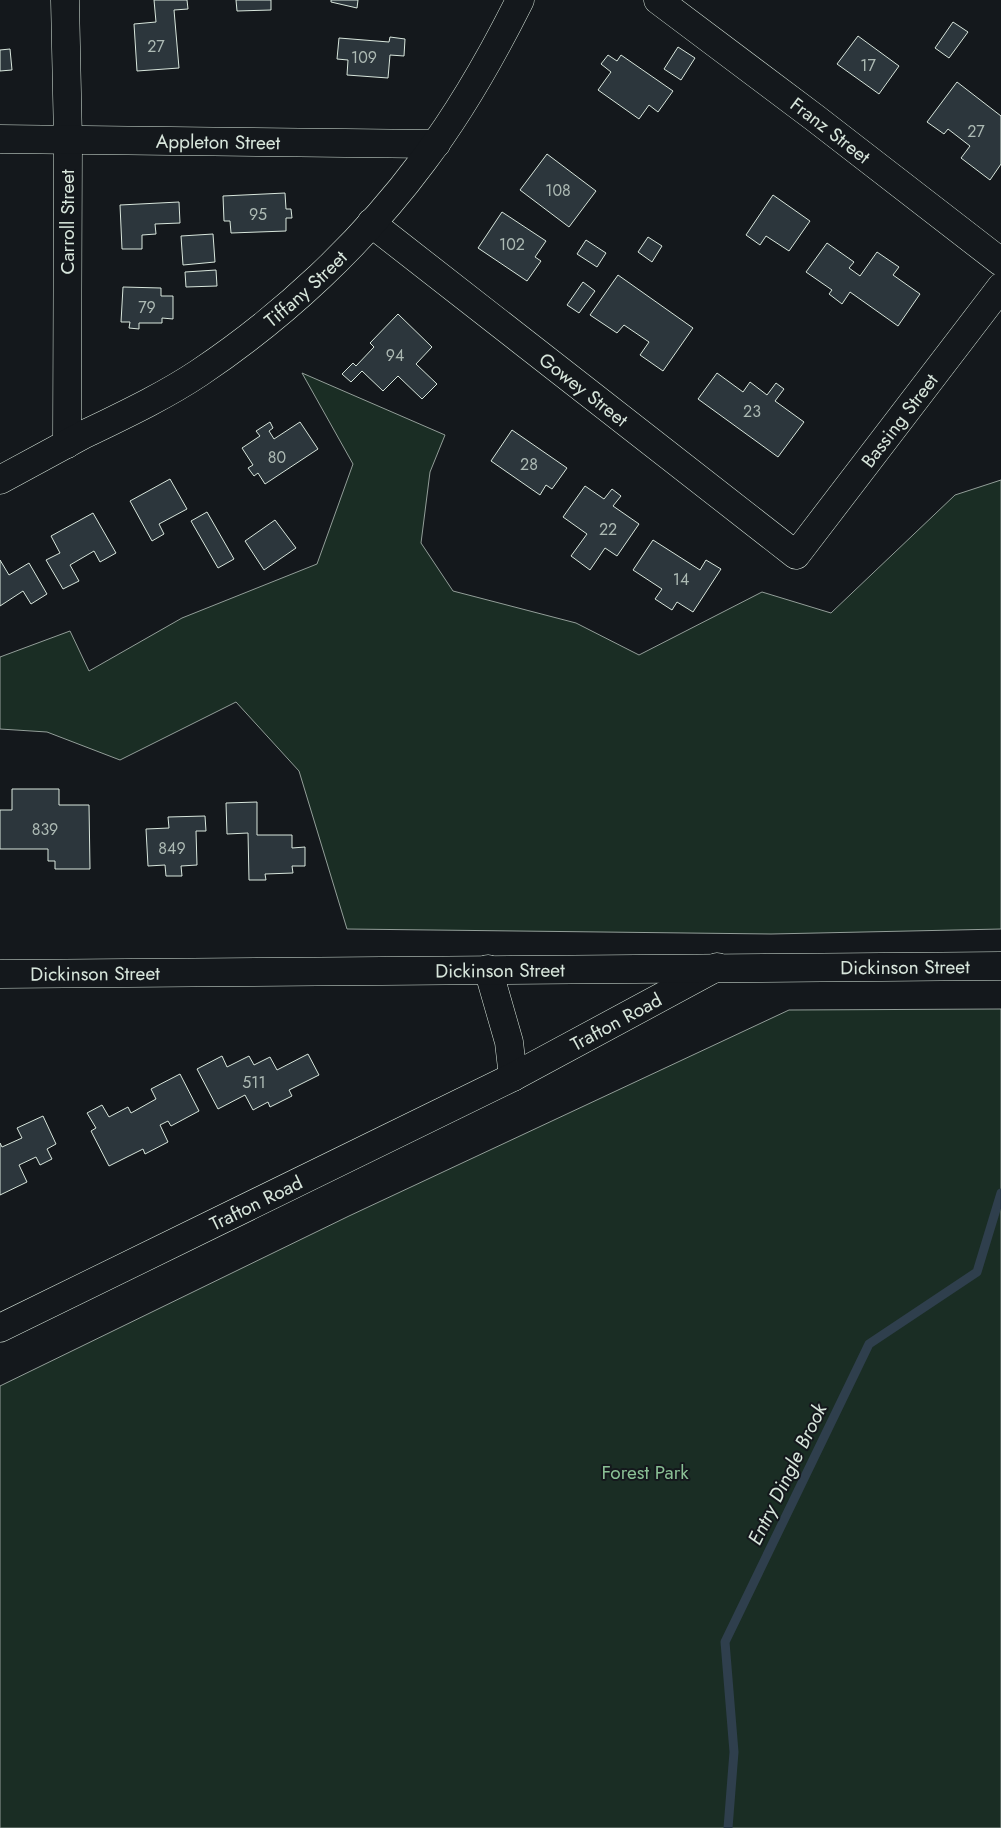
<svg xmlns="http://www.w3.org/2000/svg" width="1001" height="1828" font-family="Jost,sans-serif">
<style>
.green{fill:#1a2d24;stroke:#939e99}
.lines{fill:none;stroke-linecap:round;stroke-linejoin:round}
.stream{stroke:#2f3f4d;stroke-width:9}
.building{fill:#2c363c;stroke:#d8e6dc}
.minor-casing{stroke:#d8e6dc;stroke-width:29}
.major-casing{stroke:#d8e6dc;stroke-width:29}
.minor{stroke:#14181c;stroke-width:28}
.major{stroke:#14181c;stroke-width:28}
.labels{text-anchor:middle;stroke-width:4;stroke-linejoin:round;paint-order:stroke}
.number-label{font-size:16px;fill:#adbab4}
.street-label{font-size:19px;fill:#d8e6dc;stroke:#14181c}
.park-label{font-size:19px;fill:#8ac095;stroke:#14181c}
.water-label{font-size:20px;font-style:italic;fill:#d8e6dc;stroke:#14181c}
</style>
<rect width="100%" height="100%" fill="#14181c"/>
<path class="green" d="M302 373 445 435 430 472 421 543 453 591 576 623 639 655 762 592 831 613 955 495 1001 480V929L771 934 347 929 299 771 236 702 120 760 47 732 0 729V657L70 631 89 671 182 618 317 564 353 464Z
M1001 1009V1828H0V1386L349 1216 789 1010Z"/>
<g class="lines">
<path class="stream" d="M728 1828 734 1752 725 1642 869 1344 977 1272 1001 1193"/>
</g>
<path class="building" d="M154 0H187L188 9 174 10 179 68 137 71 134 24 156 22Z
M236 0H271V10L237 11Z
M331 0H358L357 8 331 2Z
M953 22 968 32 949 58 935 48Z
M858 36 899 66 879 94 837 64Z
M390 37 405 39 404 56 390 55 388 78 347 75 348 60 337 59 339 38 389 42Z
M678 47 695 58 681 80 664 69Z
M10 49 12 70 0 71V50Z
M608 55 617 61 621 55 673 91 658 112 649 105 639 119 598 90 611 72 601 64Z
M957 82 1001 116V164L990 180 961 158 970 146 948 129 944 134 927 122Z
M547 154 596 191 569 227 520 190Z
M285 193 286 209H291L292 218H286V231L231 233 230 221H224L223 196Z
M773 195 810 221 789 251 766 236 760 245 746 235Z
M179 202 180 223 155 224 156 234 142 235V249H122L120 205Z
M502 212 546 241 535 257 541 261 527 281 478 248Z
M213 234 215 262 183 265 181 236Z
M648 237 662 246 652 262 638 252Z
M586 240 606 253 597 267 577 254Z
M827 243 854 262 849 268 860 276 877 252 899 267 893 275 920 294 898 326 850 292 842 304 829 294 832 290 806 272Z
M216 270 217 286 186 287 185 272Z
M618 275 693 328 663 371 640 355 649 342 624 325 617 333 590 315Z
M583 282 595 291 579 313 567 305Z
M123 287 161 288V296H173V319L162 318V323H139V329L129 328 130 322H121Z
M398 314 432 347 416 364 437 384 422 399 398 376 383 391 362 371 351 382 342 374 353 363 356 366 374 347 370 343Z
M717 373 743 392 750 382 767 395 776 383 784 389 775 401 804 422 778 457 698 399Z
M270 422 273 428 269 431 274 439 300 422 318 449 265 484 258 473 254 476 248 468 253 465 242 448 260 436 256 431Z
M512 430 567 468 552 489 546 485 540 495 491 461Z
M170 479 187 509 159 524 164 534 152 541 130 501Z
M585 486 604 499 612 489 621 496 613 506 639 524 617 556 605 548 590 570 571 556 587 534 563 517Z
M207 512 234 559 218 568 191 521Z
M93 513 116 553 100 562 94 551 70 565 79 581 63 589 46 560 60 553 51 536Z
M275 520 296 548 264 570 245 541Z
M653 540 700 570 706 560 721 569 693 612 677 602 672 610 655 599 662 589 633 570Z
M0 560 9 575 29 563 47 594 31 604 23 591 0 606Z
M12 789H59V805H89L90 869H55V861H48V849H0V810H12Z
M257 802V835H292V848L305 847V866H292L293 873 265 874 266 880H249L248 833 227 834 226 803Z
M205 816 206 831H196L197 865 181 866 182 876H166L165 865 148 866 146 829 169 828 168 817Z
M308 1054 319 1075 289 1090 292 1096 270 1107 268 1102 253 1110 245 1095 218 1109 197 1069 222 1056 227 1067 249 1056 254 1065 270 1057 277 1070Z
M180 1074 199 1111 171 1126 168 1121 160 1125 168 1142 145 1154 143 1149 109 1166 91 1131 96 1128 87 1113 102 1105 109 1117 128 1107 131 1113 156 1099 151 1089Z
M43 1116 56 1144 47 1149 52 1159 40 1165 36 1157 19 1165 27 1182 0 1195V1143L2 1147 22 1138 17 1128Z"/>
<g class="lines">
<g class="minor-casing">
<g id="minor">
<path d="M65 0 68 140 67 444"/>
<path id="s1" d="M658 0 815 118 1001 262"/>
<path id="s2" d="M0 139 436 144"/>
<path id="s3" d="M371 223 796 555 1001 287"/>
<path d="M488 969 509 1042 513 1077"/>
<path id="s4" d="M0 1328 513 1077 717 967"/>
</g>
</g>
<g class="major-casing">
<g id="major">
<path id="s5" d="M0 480C28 465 55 450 83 435 122 416 163 397 199 373 284 316 362 243 423 161 461 111 492 56 520 0"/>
<path id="s6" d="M0 974 1001 966"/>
</g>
</g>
<use href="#minor" class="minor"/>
<use href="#major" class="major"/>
</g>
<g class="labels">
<g class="number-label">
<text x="156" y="52">27</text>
<text x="364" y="63">109</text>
<text x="868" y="71">17</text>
<text x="976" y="137">27</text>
<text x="558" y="196">108</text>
<text x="258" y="220">95</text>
<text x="512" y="250">102</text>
<text x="147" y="313">79</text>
<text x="395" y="361">94</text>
<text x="752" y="417">23</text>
<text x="277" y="463">80</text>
<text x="529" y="470">28</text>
<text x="608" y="535">22</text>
<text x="681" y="585">14</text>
<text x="45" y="835">839</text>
<text x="172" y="854">849</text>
<text x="254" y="1088">511</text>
</g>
<g class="street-label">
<text dy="7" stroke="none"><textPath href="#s1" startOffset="216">Franz Street</textPath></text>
<text dy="7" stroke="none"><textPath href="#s2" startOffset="218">Appleton Street</textPath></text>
<text transform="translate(67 222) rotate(-90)" y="7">Carroll Street</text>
<text dy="7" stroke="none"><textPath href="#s5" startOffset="362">Tiffany Street</textPath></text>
<text dy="7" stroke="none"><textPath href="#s3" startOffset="270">Gowey Street</textPath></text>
<text dy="7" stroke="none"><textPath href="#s3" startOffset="709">Bassing Street</textPath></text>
<text dy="7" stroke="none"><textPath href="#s6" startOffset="905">Dickinson Street</textPath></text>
<text dy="7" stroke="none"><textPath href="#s6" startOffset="500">Dickinson Street</textPath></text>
<text dy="7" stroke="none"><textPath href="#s6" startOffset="95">Dickinson Street</textPath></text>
<text dy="7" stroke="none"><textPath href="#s4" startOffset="688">Trafton Road</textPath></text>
<text dy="7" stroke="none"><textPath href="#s4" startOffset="285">Trafton Road</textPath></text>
</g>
<g class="park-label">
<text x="645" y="1479">Forest Park</text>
</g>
<g class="water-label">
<text transform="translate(787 1474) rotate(-64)" y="7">Entry Dingle Brook</text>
</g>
</g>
</svg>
